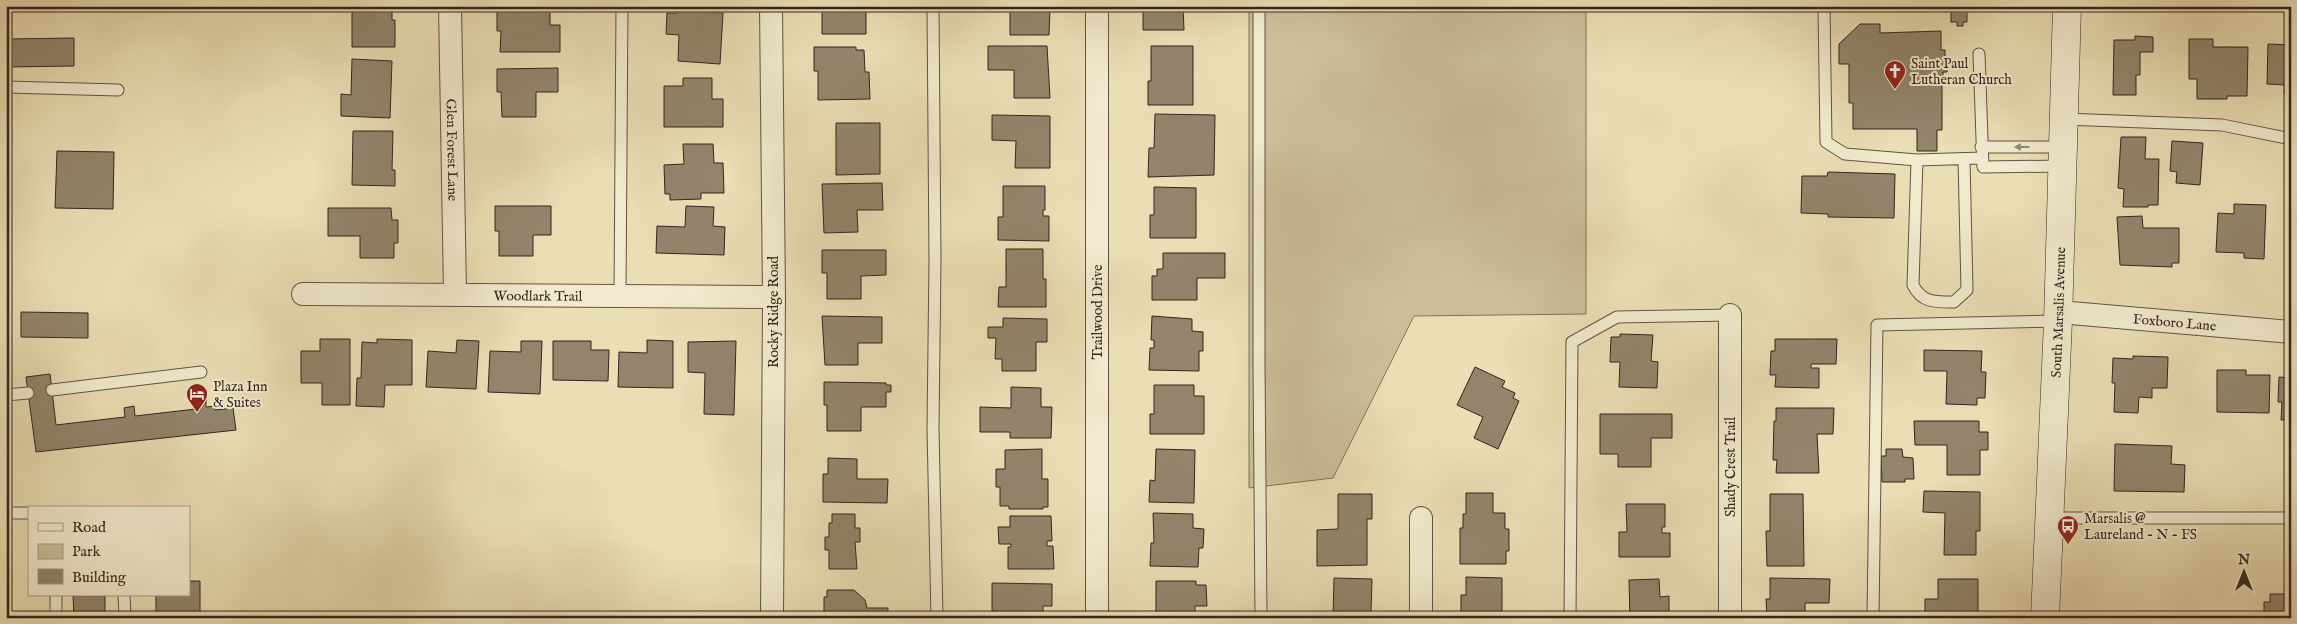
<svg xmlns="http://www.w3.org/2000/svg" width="2297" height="624" font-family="'IM FELL English',serif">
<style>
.green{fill:#cbbf9a;stroke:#7f725c}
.building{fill:#92856c;stroke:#33251d}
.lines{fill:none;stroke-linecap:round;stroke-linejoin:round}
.lane-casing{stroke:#615343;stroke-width:13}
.street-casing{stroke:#615343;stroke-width:24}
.secondary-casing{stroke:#33251d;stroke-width:29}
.lane{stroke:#f1eace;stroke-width:11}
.street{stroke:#f1eace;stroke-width:22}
.secondary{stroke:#f1eace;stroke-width:28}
.oneway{fill:#928876}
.labels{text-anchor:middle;stroke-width:4;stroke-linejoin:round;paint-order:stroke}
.poi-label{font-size:14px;fill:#33251d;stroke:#f1eace;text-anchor:start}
.street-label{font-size:14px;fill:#33251d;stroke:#f1eace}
</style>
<rect width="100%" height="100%" fill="#eadeb4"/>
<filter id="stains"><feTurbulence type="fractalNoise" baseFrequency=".004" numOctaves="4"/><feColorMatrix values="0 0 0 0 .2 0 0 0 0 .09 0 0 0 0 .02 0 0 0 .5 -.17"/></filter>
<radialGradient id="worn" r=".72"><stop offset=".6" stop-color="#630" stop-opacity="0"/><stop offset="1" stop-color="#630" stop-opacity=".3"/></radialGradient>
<path class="green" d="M1249 6H1586V314L1414 316 1333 478 1249 488Z"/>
<path class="building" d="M352 6H392V20H395V47H352Z
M497 6H550V25H560V52H500L501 31H497Z
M828 6H854V9H866V34H822V10H828Z
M997 6H1044V8L1050 9 1049 35H1010V11H997Z
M1143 6H1183L1184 30H1143Z
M1951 6H1967V22H1963V26H1957V22H1951Z
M678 10 723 13 720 64 678 61 679 35 666 34 667 13H678Z
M1860 24H1880V33L1941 31V50H1945V57H1947V72H1943V78H1942V130H1937V151H1917V129H1853V103H1849V64H1839V44Z
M2135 36 2153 37V52H2140V75H2136V95H2113L2114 40H2135Z
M74 38V66L6 67V39Z
M2189 39H2213V47H2248L2247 96H2227V99H2197V79H2189Z
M2268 44 2291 45V93H2284L2285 85 2267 84Z
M988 46H1047L1050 98H1014V70H988Z
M1151 46H1193V105H1148V81H1151Z
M814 47H856V50H864L865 72H869L870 99 818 100V71H814Z
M352 59 392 61 390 118 341 116V94L351 95Z
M558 68V92H536V117H502L501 92H497V69Z
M683 78H712V99H723V127H664V86H683Z
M1155 114 1215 115 1214 175 1148 177 1149 148H1154Z
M992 115 1050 116V168H1015L1016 141 992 140Z
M836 123H880V174L836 175Z
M353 131H393L392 170H395V186L352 185Z
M2121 137H2146L2145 159H2159L2158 205H2148V207H2123L2124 189 2118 188Z
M2172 141 2203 143 2200 185 2176 183 2177 172 2170 171Z
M683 144H713L714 163H723L724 193H701V199L670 200V194H665L664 165 684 164Z
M57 151 114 152 113 209 55 208Z
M1828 172 1895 174 1894 218 1828 217V214L1801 213 1802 176H1827Z
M882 183 883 210H857L858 232 824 233 822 184Z
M1003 186H1045V210H1043V216H1049V241L998 240V217H1003Z
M1154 187 1196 188V238H1150V215H1154Z
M2234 204 2266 205 2264 259 2244 258V253L2216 252 2218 213 2234 214Z
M495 206H551V235H533V256H499V231H495Z
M686 206 714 207 713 226 725 227 724 255 656 253 657 226 685 227Z
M328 208H391L392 220H398V243H394V258H360V236H328Z
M2142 216 2143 228H2179V263H2172V267L2120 265 2117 217Z
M1006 249H1043V279H1046V307H998L999 287H1006Z
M822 250H886V275L861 276V299H827V273H822Z
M1163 253H1225V278H1197V300H1152V276H1157V269H1163Z
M21 312 88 313V338L21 337Z
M822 316 882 317V343H858V365H825Z
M1152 316 1192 319V331L1203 332V351H1199V371L1149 370 1150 348H1154V340H1151Z
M1003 318 1047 319V342H1036V371H1002V359H995L996 338H988V327H1003Z
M1620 334 1653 335 1651 361 1658 362 1657 388 1619 387 1620 362H1610L1611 337H1620Z
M320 339H350V405H322V383H301V351H320Z
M377 339 412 340V385H385L384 407 356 406 357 378H361L362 342 377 343Z
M1775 339H1837L1836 364H1811V368H1819V388L1775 387 1776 375H1770L1771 351H1775Z
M457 340 479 341 476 389 426 387 428 351 456 353Z
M647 340 673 341V388L618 387 619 352 647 353Z
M521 341H542L540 394 488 392 490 351 521 352Z
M553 341H591V350H609L608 381 553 380Z
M736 341 734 415 704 414 705 373 688 372V342Z
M1924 350 1982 351 1981 372H1986L1985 398H1977V405L1946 404 1947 371H1924Z
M2133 356 2168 357 2167 388H2152V398L2139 397 2138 413 2114 412 2115 383H2112L2113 358 2133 359Z
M1475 367 1505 381 1502 387 1515 393 1513 398 1519 401 1498 449 1474 438 1483 417 1457 405Z
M2217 370H2246V375H2270L2269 413 2217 412Z
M50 374 56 425 125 417 124 408 134 406 135 416 196 409 195 400 206 398V407L215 406V410L233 408 236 430 36 452 26 377Z
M2279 377 2291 378V420H2281L2282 402H2278Z
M824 382 886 383V385H891V392H886V407H861V431H827V405H824Z
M1154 385H1194V396H1204V434H1150V414H1154Z
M1011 387 1041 388V407H1052L1051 438H1010V432H980V407L1011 408Z
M1776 408H1834L1833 434H1817L1819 473H1776L1777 460H1773L1774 421H1776Z
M1600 414H1672V438H1651V467H1618V454H1600Z
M1914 421H1979V432H1988V450H1980V475H1947V445H1915Z
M2115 444 2172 446 2171 464 2185 465 2184 492 2114 491Z
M1042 449V479H1048V507H1043V509H1009V506H1000V487H996V469H1005V450Z
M1156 449 1195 450 1194 503 1149 502 1150 480 1155 481Z
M1886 449H1902L1903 457 1913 458 1914 479H1905V482H1882L1881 456H1886Z
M828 458 857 459V479H888L887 503 823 502V474H828Z
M1924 491 1980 492V531H1976V555H1944L1945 513 1923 512Z
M1466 493H1493V513H1505V529H1509V551H1506V564H1460V528H1463V514H1466Z
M1338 494H1372V519H1367V565L1317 566V530L1338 529Z
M1770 494H1803L1804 566H1767L1766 531H1770Z
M1626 504H1665V527H1662V533H1670V557H1619V532H1627Z
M1153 513 1193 514V528L1204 529 1203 548H1199L1198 567 1150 566 1151 543H1154Z
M832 514H855V528H860V542H855L857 569H829V550H825V537H829V523H832Z
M1010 516H1051L1052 541H1047V546H1053L1054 569H1008V547H1011V544H999L998 527H1010Z
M1466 577 1502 578V618H1461V595H1466Z
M1334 578 1372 579 1371 613H1367V618H1333Z
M1770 578 1830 579 1829 603H1805V618H1767L1766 599H1770Z
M1659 579 1660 597 1669 596V618H1630L1629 580Z
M1938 579H1978V618H1925V599H1938Z
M189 581H200V618H156V595H189Z
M1156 581H1196V585H1206L1207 606H1195V618H1151V614H1156Z
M992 583 1052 584V606H1043V618H996V611H992Z
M827 590H854L865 600 867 608H888L887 618H824V597H827Z
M2270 594H2291V618H2264V602H2270Z
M73 596H105V618H74Z"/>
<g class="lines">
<g class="lane-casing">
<path id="lane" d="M933 6 935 260 933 428 937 618
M1259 6V361L1261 618
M1824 6 1826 142 1845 154 1917 160 1982 158
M1979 54 1983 167 2063 166
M6 87 118 90
M2064 119 2222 125 2291 139
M1981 147H2063
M1917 160 1913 285C1922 303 1935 302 1954 302L1967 290 1964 159
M620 295 622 6
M52 390 201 372
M6 395 28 393
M6 513H29
M2049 518H2291
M56 595V618
M124 595 125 618
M1570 618 1572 342 1617 317 1730 315
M1873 618 1877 325 2058 321"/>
</g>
<g class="street-casing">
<g id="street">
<path id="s1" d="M450 6 455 294"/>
<path d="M771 6 774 297 772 618"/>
<path d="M1097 6V618"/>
<path id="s2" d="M303 294 774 297"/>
<path id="s3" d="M2059 312 2291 332"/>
<path d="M1730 315V618"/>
<path d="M1421 618V518"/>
</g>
</g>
<g class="secondary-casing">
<g id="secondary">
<path id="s4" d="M2045 618 2058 321 2067 6"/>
</g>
</g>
<use href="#lane" class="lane"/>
<use href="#street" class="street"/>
<use href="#secondary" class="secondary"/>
</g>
<defs><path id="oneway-solid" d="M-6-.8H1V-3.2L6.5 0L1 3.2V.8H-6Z" transform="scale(1.25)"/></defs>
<use class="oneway" href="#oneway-solid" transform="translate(2022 147) rotate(180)"/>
<defs>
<g id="church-pin" transform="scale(1.125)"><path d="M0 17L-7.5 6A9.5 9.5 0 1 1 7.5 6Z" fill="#8f2418" stroke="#f1eace"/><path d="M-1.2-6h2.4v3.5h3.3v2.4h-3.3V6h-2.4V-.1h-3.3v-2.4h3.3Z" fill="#fff"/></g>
<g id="hotel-pin" transform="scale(1.125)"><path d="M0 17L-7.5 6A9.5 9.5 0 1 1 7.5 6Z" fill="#8f2418" stroke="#f1eace"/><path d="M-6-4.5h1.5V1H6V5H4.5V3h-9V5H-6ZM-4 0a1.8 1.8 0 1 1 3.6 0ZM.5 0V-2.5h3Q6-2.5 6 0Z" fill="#fff"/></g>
<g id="bus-pin" transform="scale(1.125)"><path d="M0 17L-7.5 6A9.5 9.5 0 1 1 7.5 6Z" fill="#8f2418" stroke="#f1eace"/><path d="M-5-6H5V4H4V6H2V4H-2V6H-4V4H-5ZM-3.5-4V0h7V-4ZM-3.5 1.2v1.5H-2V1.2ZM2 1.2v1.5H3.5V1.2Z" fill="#fff"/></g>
</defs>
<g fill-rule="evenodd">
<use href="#church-pin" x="1895" y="71"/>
<use href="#hotel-pin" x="197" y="394"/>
<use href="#bus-pin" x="2068" y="526"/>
</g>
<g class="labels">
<g class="poi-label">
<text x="1911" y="68">Saint Paul<tspan x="1911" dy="16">Lutheran Church</tspan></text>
<text x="213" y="391">Plaza Inn<tspan x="213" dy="16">&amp; Suites</tspan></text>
<text x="2084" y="523">Marsalis @<tspan x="2084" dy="16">Laureland - N - FS</tspan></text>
</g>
<g class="street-label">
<text dy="5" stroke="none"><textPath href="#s1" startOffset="144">Glen Forest Lane</textPath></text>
<text dy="5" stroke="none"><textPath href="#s2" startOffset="235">Woodlark Trail</textPath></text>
<text transform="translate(773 312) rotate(-90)" y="5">Rocky Ridge Road</text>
<text transform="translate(1097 312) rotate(-90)" y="5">Trailwood Drive</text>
<text dy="5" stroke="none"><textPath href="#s4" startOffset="306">South Marsalis Avenue</textPath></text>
<text dy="5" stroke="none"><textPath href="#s3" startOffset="116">Foxboro Lane</textPath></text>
<text transform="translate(1730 467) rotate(-90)" y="5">Shady Crest Trail</text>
</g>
</g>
<rect width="2297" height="624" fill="none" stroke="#eadeb4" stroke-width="25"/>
<rect x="8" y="8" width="2282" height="609" fill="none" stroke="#33251d" stroke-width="2.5"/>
<rect x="12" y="12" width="2272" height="599" fill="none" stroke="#33251d"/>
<rect x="28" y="506" width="162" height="90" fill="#f1eace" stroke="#a59b87"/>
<rect x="38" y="523" width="25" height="8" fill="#f1eace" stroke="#a59b87"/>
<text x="72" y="532" font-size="15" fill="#33251d">Road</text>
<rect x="38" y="544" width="25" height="15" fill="#cbbf9a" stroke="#a59b87"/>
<text x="72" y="556" font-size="15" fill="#33251d">Park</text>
<rect x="38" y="569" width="25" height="15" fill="#92856c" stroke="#a59b87"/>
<text x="72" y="582" font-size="15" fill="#33251d">Building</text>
<g transform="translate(2244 572)" stroke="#f1eace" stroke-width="4" paint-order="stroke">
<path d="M0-4L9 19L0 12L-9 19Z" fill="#33251d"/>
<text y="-8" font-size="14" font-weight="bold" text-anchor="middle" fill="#33251d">N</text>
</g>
<rect width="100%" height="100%" filter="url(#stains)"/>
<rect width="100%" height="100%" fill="url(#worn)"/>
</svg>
